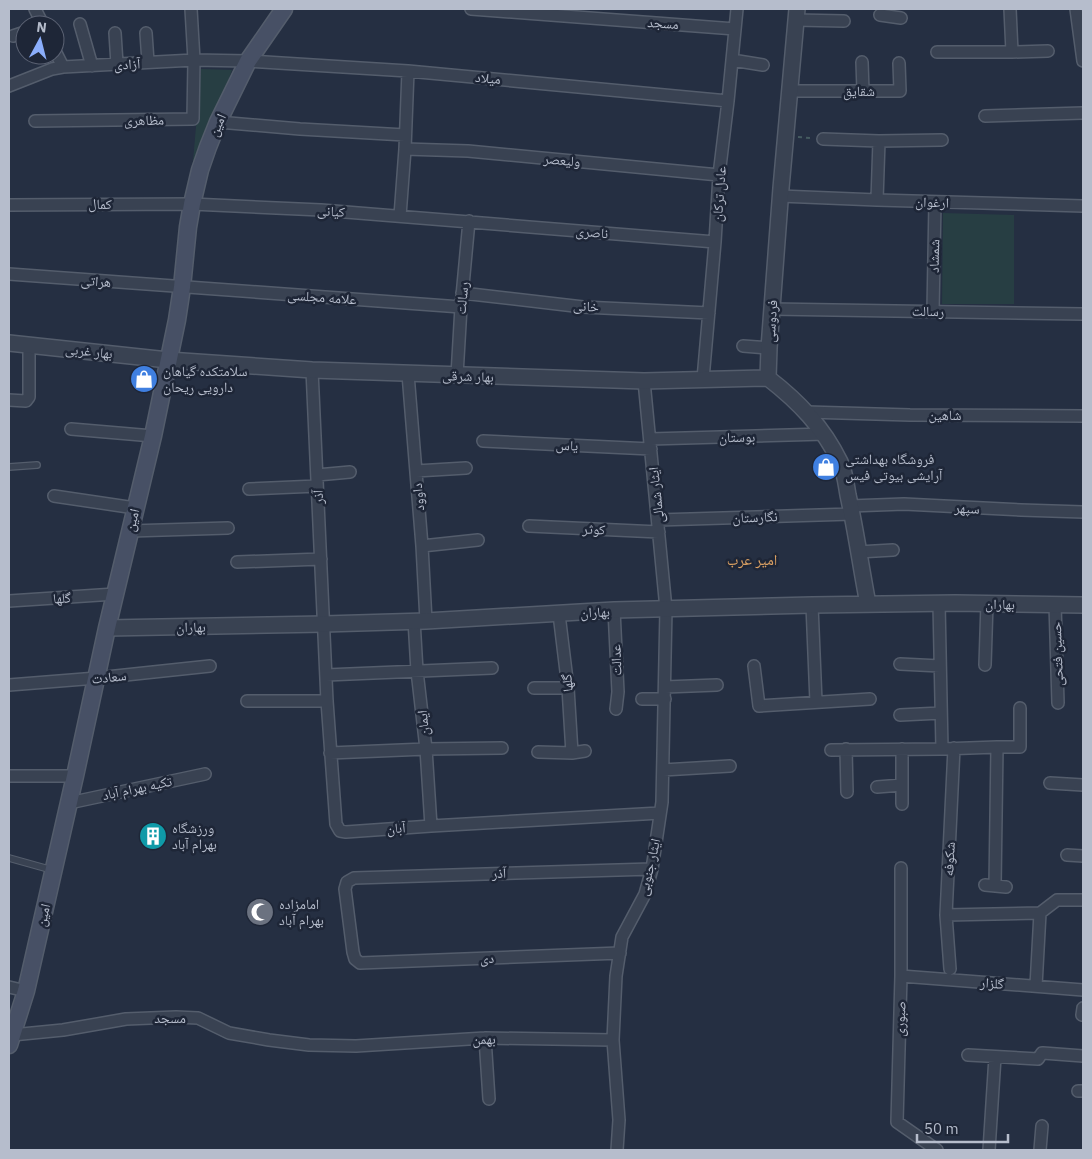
<svg xmlns="http://www.w3.org/2000/svg" width="1092" height="1159" font-family="'IBM Plex Sans','Noto Naskh Arabic',sans-serif">
<style>
.green{fill:#273e43}
.lines{fill:none;stroke-linecap:round;stroke-linejoin:round}
.service-casing{stroke:#545d6c;stroke-width:8}
.minor-casing{stroke:#545d6c;stroke-width:14}
.tertiary-casing{stroke:#545d6c;stroke-width:18}
.secondary-casing{stroke:#545d6c;stroke-width:19}
.path{stroke:#455b60;stroke-width:2;stroke-dasharray:4 4;stroke-linecap:butt}
.service{stroke:#394252;stroke-width:5.5}
.minor{stroke:#394252;stroke-width:11}
.tertiary{stroke:#394252;stroke-width:15}
.secondary{stroke:#475065;stroke-width:16}
.labels{text-anchor:middle;stroke-width:5;stroke-linejoin:round;paint-order:stroke}
.street-label{font-size:14px;fill:#b6bdcc;stroke:#1e2637}
.poi-label{font-size:14px;fill:#b6bdcc;stroke:#1e2637;text-anchor:start}
.neighbourhood-label{font-size:15px;fill:#daa063;stroke:#1e2637}
</style>
<rect width="100%" height="100%" fill="#252f42"/>
<path class="green" d="M201 69 232 70 191 184Z
M943 213 1014 215V304H942Z"/>
<g class="lines">
<g class="service-casing">
<path id="service" d="M9 467 37 465
M9 858 52 870"/>
</g>
<g class="minor-casing">
<path id="minor" d="M35 9 43 25
M471 9 735 29
M1010 9 1012 52
M1076 9 1083 61
M880 15 901 18
M796 20 844 21
M80 24 92 66
M115 33 117 64
M146 33 148 62
M13 36 25 32
M55 51 63 67
M937 52H1012L1048 51
M732 60 763 65
M862 62 863 91
M9 86 52 69 63 67 194 60 248 61 408 71 728 101
M790 91H900L899 63
M985 116 1083 113
M35 121 193 119 194 60 191 9
M218 122 300 129 405 135
M823 139 879 141 942 140
M405 149 468 151 719 175
M780 196 877 200 1083 206
M877 200 879 141
M9 205 192 204 321 210 715 242
M400 216 405 149 408 71
M9 274 461 307
M462 293 583 307 709 313
M772 309 1083 314
M933 311 935 202
M743 346 769 348
M312 370 327 701 336 824 340 831 346 832 431 826 660 813
M408 374 422 546 426 621
M457 375 461 307 469 221
M703 379 715 242 719 175 728 101 737 9
M9 400 26 401 29 397V345
M807 412 910 415 1083 416
M71 429 153 436
M650 439 825 434
M483 441 651 449
M416 471 466 468
M317 475 350 472
M249 489 317 486
M54 496 135 508
M850 506 904 504 1021 510 1083 512
M658 520 852 514
M529 526 659 532
M130 531 228 528
M422 546 478 540
M858 552 893 550
M237 562 321 559
M9 601 115 594
M939 603 942 749
M1055 604 1058 703
M812 605 816 702
M614 610 618 692 616 709
M559 614 568 688 572 753
M414 620 417 671 426 749 431 826
M900 664 940 666
M985 665 987 603
M754 666 759 706 870 699
M326 675 492 668
M9 685 97 678 210 666
M665 687 717 685
M534 688H568
M642 699H665
M247 701H327
M900 715 941 713
M846 749 847 792
M831 750 942 749 997 747H1020V708
M538 752 572 753 585 751
M330 753 426 749 502 748
M663 770 730 766
M9 776H75
M1050 783 1083 785
M877 787 902 785
M69 803 205 774
M902 804V749
M1067 855 1083 856
M901 868V976L897 1122 937 1150
M985 885 1006 887
M995 886 997 747
M946 915 1040 913 1057 900H1083
M620 953 360 963 355 959 353 952 345 889 347 882 354 878 652 869
M950 969 946 915 954 748
M901 976 1083 990
M1036 986 1040 913
M9 987 26 991
M1082 1015 1083 1008
M9 1034 12 1035 63 1030 126 1019 176 1017 198 1018 229 1033 269 1040 309 1045 356 1046 485 1038 613 1040
M485 1038 489 1099
M968 1055 1038 1059 1042 1053H1043L1083 1056
M1078 1091H1083
M617 1150 619 1120 613 1040 616 976 622 937 645 894 652 869 662 802 666 609 644 381
M989 1150 995 1057
M1040 1150 1042 1126"/>
</g>
<g class="tertiary-casing">
<path id="tertiary" d="M797 9 781 188 769 348 768 378C799 402 823 427 840 462 845 472 846 484 848 495 856 531 861 568 868 604
M9 343 168 360 312 370 644 381 768 378
M107 628 324 624 426 621 614 610 812 605 955 603 1083 605"/>
</g>
<g class="secondary-casing">
<path id="secondary" d="M9 1045 26 991 75 776 107 628 153 436 177 320 182 287 188 227 192 204 200 170 208 147 218 122 248 61 284 9"/>
</g>
<path class="path" d="M798 137 810 138"/>
<use href="#service" class="service"/>
<use href="#minor" class="minor"/>
<use href="#tertiary" class="tertiary"/>
<use href="#secondary" class="secondary"/>
</g>
<defs>
<g id="shop-disc" transform="scale(1.4375)"><circle r="9.5" fill="#3f7fe0" stroke="#1e2637"/><path d="M-5-2.5h2.3a2.7 3.5 0 0 1 5.4 0H5L5.5 6h-11ZM-1.5-2.5h3a1.5 2.3 0 0 0-3 0Z" fill="#fff"/></g>
<g id="building-disc" transform="scale(1.4375)"><circle r="9.5" fill="#0f9aa8" stroke="#1e2637"/><path d="M-4-6H4V6H1V3H-1V6H-4ZM-2.5-4.3h1.7v1.8h-1.7ZM.8-4.3h1.7v1.8H.8ZM-2.5-1h1.7V.8h-1.7ZM.8-1h1.7V.8H.8Z" fill="#fff"/></g>
<g id="mosque-disc" transform="scale(1.4375)"><circle r="9.5" fill="#6b7280" stroke="#1e2637"/><path d="M3.5-4.9A6 6 0 1 0 3.5 4.9A5 5 0 1 1 3.5-4.9Z" fill="#fff"/></g>
</defs>
<g fill-rule="evenodd">
<use href="#shop-disc" x="144" y="379"/>
<use href="#shop-disc" x="826" y="467"/>
<use href="#building-disc" x="153" y="836"/>
<use href="#mosque-disc" x="260" y="912"/>
</g>
<g class="labels">
<g class="street-label">
<text transform="translate(663 23) rotate(4)" y="5">مسجد</text>
<text transform="translate(127 64) rotate(-3)" y="5">آزادی</text>
<text transform="translate(488 78) rotate(5)" y="5">میلاد</text>
<text x="859" y="96">شقایق</text>
<text transform="translate(144 120) rotate(-1)" y="5">مظاهری</text>
<text transform="translate(217 125) rotate(-66)" y="5">امین</text>
<text transform="translate(562 160) rotate(5)" y="5">ولیعصر</text>
<text transform="translate(719 194) rotate(-86)" y="5">عادل ترکان</text>
<text transform="translate(932 202) rotate(2)" y="5">ارغوان</text>
<text x="100" y="209">کمال</text>
<text transform="translate(331 211) rotate(4)" y="5">کیانی</text>
<text transform="translate(592 232) rotate(5)" y="5">ناصری</text>
<text transform="translate(934 256) rotate(-89)" y="5">شمشاد</text>
<text transform="translate(96 281) rotate(4)" y="5">هراتی</text>
<text transform="translate(322 297) rotate(4)" y="5">علامه مجلسی</text>
<text transform="translate(462 298) rotate(-85)" y="5">رسالت</text>
<text transform="translate(586 306) rotate(4)" y="5">خانی</text>
<text transform="translate(928 311) rotate(1)" y="5">رسالت</text>
<text transform="translate(771 321) rotate(-86)" y="5">فردوسی</text>
<text transform="translate(89 351) rotate(6)" y="5">بهار غربی</text>
<text transform="translate(468 376) rotate(2)" y="5">بهار شرقی</text>
<text x="945" y="420">شاهین</text>
<text transform="translate(737 437) rotate(-1)" y="5">بوستان</text>
<text transform="translate(567 445) rotate(3)" y="5">یاس</text>
<text transform="translate(656 495) rotate(-96)" y="5">ایثار شمالی</text>
<text transform="translate(318 497) rotate(-92)" y="5">آذر</text>
<text transform="translate(418 497) rotate(-95)" y="5">داوود</text>
<text transform="translate(967 508) rotate(3)" y="5">سپهر</text>
<text transform="translate(755 517) rotate(-2)" y="5">نگارستان</text>
<text transform="translate(132 520) rotate(-76)" y="5">امین</text>
<text transform="translate(594 529) rotate(3)" y="5">کوثر</text>
<text transform="translate(62 598) rotate(-4)" y="5">گلها</text>
<text transform="translate(1000 604) rotate(1)" y="5">بهاران</text>
<text transform="translate(595 612) rotate(-3)" y="5">بهاران</text>
<text transform="translate(191 627) rotate(-1)" y="5">بهاران</text>
<text transform="translate(1057 654) rotate(-92)" y="5">حسین فتحی</text>
<text transform="translate(616 660) rotate(-92)" y="5">عدالت</text>
<text transform="translate(109 677) rotate(-6)" y="5">سعادت</text>
<text transform="translate(567 683) rotate(-95)" y="5">گلها</text>
<text transform="translate(423 723) rotate(-96)" y="5">ایمان</text>
<text transform="translate(137 788) rotate(-12)" y="5">تکیه بهرام آباد</text>
<text transform="translate(396 828) rotate(-4)" y="5">آبان</text>
<text transform="translate(949 859) rotate(-87)" y="5">شکوفه</text>
<text transform="translate(649 867) rotate(-77)" y="5">ایثار جنوبی</text>
<text transform="translate(499 873) rotate(-2)" y="5">آذر</text>
<text transform="translate(43 915) rotate(-77)" y="5">امین</text>
<text transform="translate(487 958) rotate(-2)" y="5">دی</text>
<text transform="translate(992 983) rotate(4)" y="5">گلزار</text>
<text x="170" y="1023">مسجد</text>
<text transform="translate(900 1019) rotate(-88)" y="5">صبوری</text>
<text transform="translate(484 1039) rotate(-2)" y="5">بهمن</text>
</g>
<g class="poi-label">
<text x="163" y="376">سلامتکده گیاهان<tspan x="163" dy="16">دارویی ریحان</tspan></text>
<text x="845" y="464">فروشگاه بهداشتی<tspan x="845" dy="16">آرایشی بیوتی فیس</tspan></text>
<text x="172" y="833">ورزشگاه<tspan x="172" dy="16">بهرام آباد</tspan></text>
<text x="279" y="909">امامزاده<tspan x="279" dy="16">بهرام آباد</tspan></text>
</g>
<g class="neighbourhood-label">
<text x="752" y="565">امیر عرب</text>
</g>
</g>
<rect width="1092" height="1159" fill="none" stroke="#b6bdcc" stroke-width="20"/>
<g transform="translate(40 40) rotate(7)"><circle r="24" fill="#1e2637" stroke="#5b6273"/>
<path d="M0-4L9 19L0 12L-9 19Z" fill="#8baefc"/>
<text y="-8" font-size="14" font-weight="bold" text-anchor="middle" fill="#b6bdcc">N</text>
</g>
<path d="M917 1134v8h91v-8" fill="none" stroke="#b6bdcc" stroke-width="2.5"/>
<text x="924" y="1134" font-size="15" fill="#b6bdcc" stroke="#1e2637" stroke-width="4" paint-order="stroke">50 m</text>
</svg>
